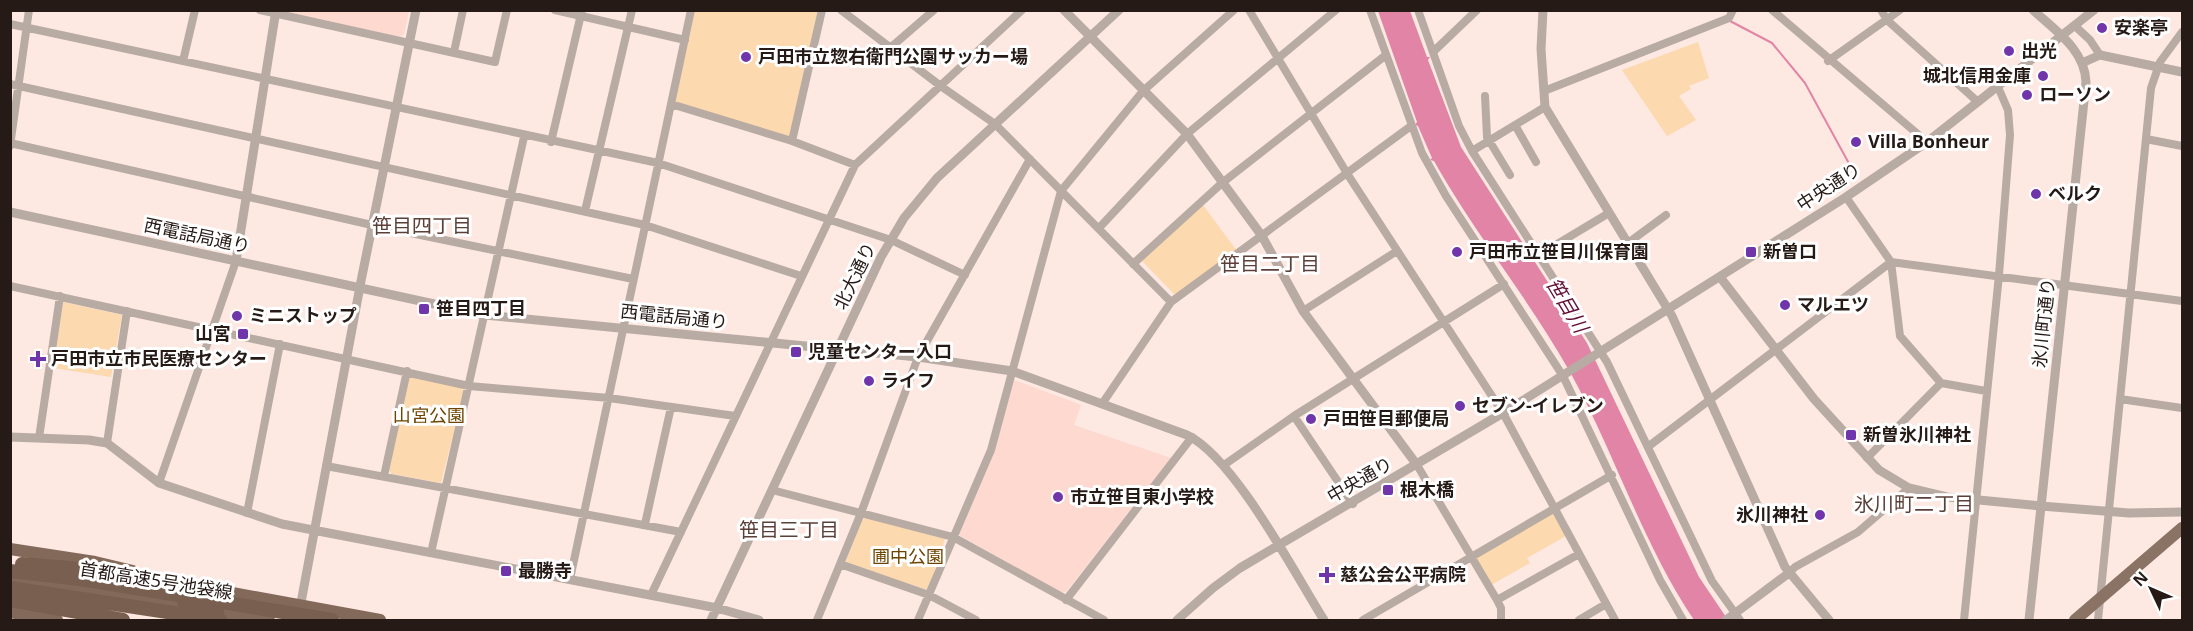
<svg xmlns="http://www.w3.org/2000/svg" width="2193" height="631" font-family="'Open Sans','Noto Sans JP',sans-serif">
<style>
.built{fill:#fdd9d0}
.green{fill:#fcd9ae}
.water{fill:#e284a5}
.lines{fill:none;stroke-linecap:round;stroke-linejoin:round}
.stream{stroke:#e284a5;stroke-width:2}
.minor{stroke:#b8aba3;stroke-width:8}
.tertiary{stroke:#b8aba3;stroke-width:9}
.primary{stroke:#8a7365;stroke-width:12}
.trunk{stroke:#82695a;stroke-width:12}
.motorway{stroke:#795f4f;stroke-width:14}
.poi-dot{fill:#7035ab;stroke:#fff;stroke-width:2}
.labels{text-anchor:middle;stroke-width:6;stroke-linejoin:round;paint-order:stroke}
.poi-label{font-size:18px;font-weight:bold;fill:#261a16;stroke:#fff;text-anchor:start}
.street-label{font-size:18px;fill:#261a16;stroke:#fff}
.park-label{font-size:18px;fill:#6d4500;stroke:#fff}
.neighbourhood-label{font-size:20px;fill:#5b3f38;stroke:#fff}
.water-label{font-size:20px;font-style:italic;fill:#641037;stroke:#fff}
</style>
<rect width="100%" height="100%" fill="#fde8e2"/>
<path class="built" d="M283 11H409L404 34 400 37Z
M1014 380 1081 405 1074 425 1171 458 1066 592 1061 593 959 535 993 453Z"/>
<path class="green" d="M691 11H822L792 141 671 104Z
M1698 42 1709 78 1689 86 1691 89 1679 96 1696 120 1667 136 1622 70Z
M1203 205 1237 251 1175 295 1142 261Z
M63 302 122 315 111 377 53 368Z
M410 376 462 388 464 391 441 483 392 474 389 471 407 379Z
M1553 513 1566 536 1527 558 1530 563 1491 585 1476 558Z
M867 517 945 539 928 590 848 565 846 561 862 520Z"/>
<path class="water" d="M1378 11H1410L1427 57H1430L1428 60 1461 147 1587 343 1699 577 1728 620H1694C1642 543 1615 453 1570 372 1529 299 1475 234 1434 161L1430 160 1432 158 1418 126 1415 125 1417 122Z"/>
<g class="lines">
<path class="stream" d="M1730 21 1772 43 1805 83 1852 169"/>
<path class="minor" d="M260 10 495 62 507 10
M555 10 685 40
M841 10 942 87 995 124 1171 302
M1249 10 1348 175 1503 413 1615 620
M1370 10 1422 153 1446 196 1563 376 1660 580 1683 620
M1418 10 1459 126 1472 151 1607 362 1712 581 1740 620
M1772 10 1927 142
M1881 10 1887 20 1978 102
M10 24 658 163 891 240 965 275
M2075 26 2090 40 2100 55
M890 48 934 10
M454 52 463 10
M1433 52 1477 10
M183 61 195 10
M1828 61 1900 10
M10 84 645 225 801 276
M1544 91 1729 18 1733 10
M1485 96 1487 137 1510 175
M671 104 792 141 855 165
M1515 125 1536 162
M2146 139 2182 146
M792 141 822 10
M551 142 582 10
M10 143 372 225 633 279
M10 146 29 10
M1472 151 1545 107
M1846 197 1891 262 1900 336 1941 383
M585 211 632 10
M1099 228 1187 134 1336 10
M1628 243 1666 215
M1539 255 1609 213
M1133 264 1222 183 1386 55
M10 286 469 386 609 398 735 416
M1303 311 1397 251
M2120 399 2182 408
M1102 404 1171 302 1411 126
M1294 416 1353 504
M39 438 60 296
M107 443 127 311
M1649 446 1891 262 2182 301
M1867 458 1941 383 1986 391
M1224 465 1294 416 1504 284
M1417 465 1497 600 1501 608V620
M326 466 681 532
M384 476 407 371
M159 483 236 261
M772 490 953 537 1104 620
M247 513 280 344
M645 524 671 407
M431 553 524 137
M840 564 929 595 976 620
M1789 573 1795 567 1858 532 1909 488
M570 579 691 10
M651 595 855 165 1022 10
M1066 600 1192 437
M1497 600 1579 554
M817 620 861 513 918 357 1030 159
M918 620 991 450 1061 191 1143 91 1234 10
M1363 620 1612 475
M1579 620 1606 604
M1964 620 1999 275 2010 135 2008 110 1998 87
M2098 620 2151 88 2160 62 2182 32"/>
<path class="tertiary" d="M1064 10 1187 134 1262 236 1303 311 1417 465
M1543 10 1541 49 1545 107 1672 316 1785 567 1829 620
M2082 63 2100 55 2182 72
M10 212 485 315 918 357 1012 371 1187 435C1234 457 1295 574 1324 620
M236 261 276 10
M1720 277 1814 399 1879 470 1909 488 1947 497 2041 506 2129 513 2182 512
M10 437 89 440 107 443 159 483 282 524 717 608 759 620
M300 608 361 281 416 10
M711 620 881 257 904 218 937 178 1119 10
M1177 620 1213 588 1240 568 1503 413 1846 197 1927 142 2094 10
M1726 620 1789 573
M2029 620 2086 82C2085 50 2055 30 2033 10"/>
<path class="primary" d="M2075 620 2182 528"/>
<path class="trunk" d="M10 549 95 562 133 571
M10 579 269 620
M200 587 380 620
M10 612 57 620"/>
<path class="motorway" d="M22 564 93 570 207 589
M10 571 80 579 332 620
M10 588 220 620
M10 600 123 620
M184 602 217 612"/>
</g>
<g class="poi-dot">
<circle cx="2102" cy="28" r="6"/>
<circle cx="2009" cy="51" r="6"/>
<circle cx="746" cy="57" r="6"/>
<circle cx="2043" cy="76" r="6"/>
<circle cx="2027" cy="95" r="6"/>
<circle cx="1856" cy="142" r="6"/>
<circle cx="2036" cy="194" r="6"/>
<circle cx="1457" cy="252" r="6"/>
<rect x="1745" y="246" width="12" height="12" rx="3"/>
<circle cx="1785" cy="305" r="6"/>
<rect x="418" y="303" width="12" height="12" rx="3"/>
<circle cx="237" cy="316" r="6"/>
<rect x="237" y="328" width="12" height="12" rx="3"/>
<rect x="790" y="346" width="12" height="12" rx="3"/>
<path d="M35 350h6v6h6v6h-6v6h-6v-6h-6v-6h6z"/>
<circle cx="869" cy="381" r="6"/>
<circle cx="1460" cy="406" r="6"/>
<circle cx="1311" cy="419" r="6"/>
<rect x="1845" y="429" width="12" height="12" rx="3"/>
<rect x="1382" y="484" width="12" height="12" rx="3"/>
<circle cx="1058" cy="497" r="6"/>
<circle cx="1820" cy="515" r="6"/>
<rect x="500" y="565" width="12" height="12" rx="3"/>
<path d="M1324 566h6v6h6v6h-6v6h-6v-6h-6v-6h6z"/>
</g>
<g class="labels">
<g class="poi-label">
<text x="2114" y="34">安楽亭</text>
<text x="2021" y="57">出光</text>
<text x="758" y="63">戸田市立惣右衛門公園サッカー場</text>
<text x="2031" y="82" text-anchor="end">城北信用金庫</text>
<text x="2039" y="101">ローソン</text>
<text x="1868" y="148">Villa Bonheur</text>
<text x="2048" y="200">ベルク</text>
<text x="1469" y="258">戸田市立笹目川保育園</text>
<text x="1763" y="258">新曽口</text>
<text x="1797" y="311">マルエツ</text>
<text x="436" y="315">笹目四丁目</text>
<text x="249" y="322">ミニストップ</text>
<text x="231" y="340" text-anchor="end">山宮</text>
<text x="808" y="358">児童センター入口</text>
<text x="51" y="365">戸田市立市民医療センター</text>
<text x="881" y="387">ライフ</text>
<text x="1472" y="412">セブン-イレブン</text>
<text x="1323" y="425">戸田笹目郵便局</text>
<text x="1863" y="441">新曽氷川神社</text>
<text x="1400" y="496">根木橋</text>
<text x="1070" y="503">市立笹目東小学校</text>
<text x="1808" y="521" text-anchor="end">氷川神社</text>
<text x="518" y="577">最勝寺</text>
<text x="1340" y="581">慈公会公平病院</text>
</g>
<g class="street-label">
<text transform="translate(1829 187) rotate(-33)" y="6">中央通り</text>
<text transform="translate(197 236) rotate(12)" y="6">西電話局通り</text>
<text transform="translate(855 276) rotate(-64)" y="6">北大通り</text>
<text transform="translate(674 317) rotate(6)" y="6">西電話局通り</text>
<text transform="translate(2044 323) rotate(-84)" y="6">氷川町通り</text>
<text transform="translate(1360 480) rotate(-30)" y="6">中央通り</text>
<text transform="translate(156 581) rotate(9)" y="6">首都高速5号池袋線</text>
</g>
<g class="park-label">
<text x="429" y="422">山宮公園</text>
<text x="908" y="563">圃中公園</text>
</g>
<g class="neighbourhood-label">
<text x="422" y="233">笹目四丁目</text>
<text x="1270" y="271">笹目二丁目</text>
<text x="1914" y="511">氷川町二丁目</text>
<text x="789" y="537">笹目三丁目</text>
</g>
<g class="water-label">
<text transform="translate(1567 305) rotate(59)" y="7">笹目川</text>
</g>
</g>
<rect width="2193" height="631" fill="none" stroke="#261a16" stroke-width="24"/>
<g transform="translate(2151 589) rotate(314)" stroke="#ffffff" stroke-width="4.5" paint-order="stroke">
<path d="M0-4.5L10 22L0 15L-10 22Z" fill="#261a16"/>
<text y="-9" font-size="16" font-weight="bold" text-anchor="middle" fill="#261a16">N</text>
</g>
</svg>
